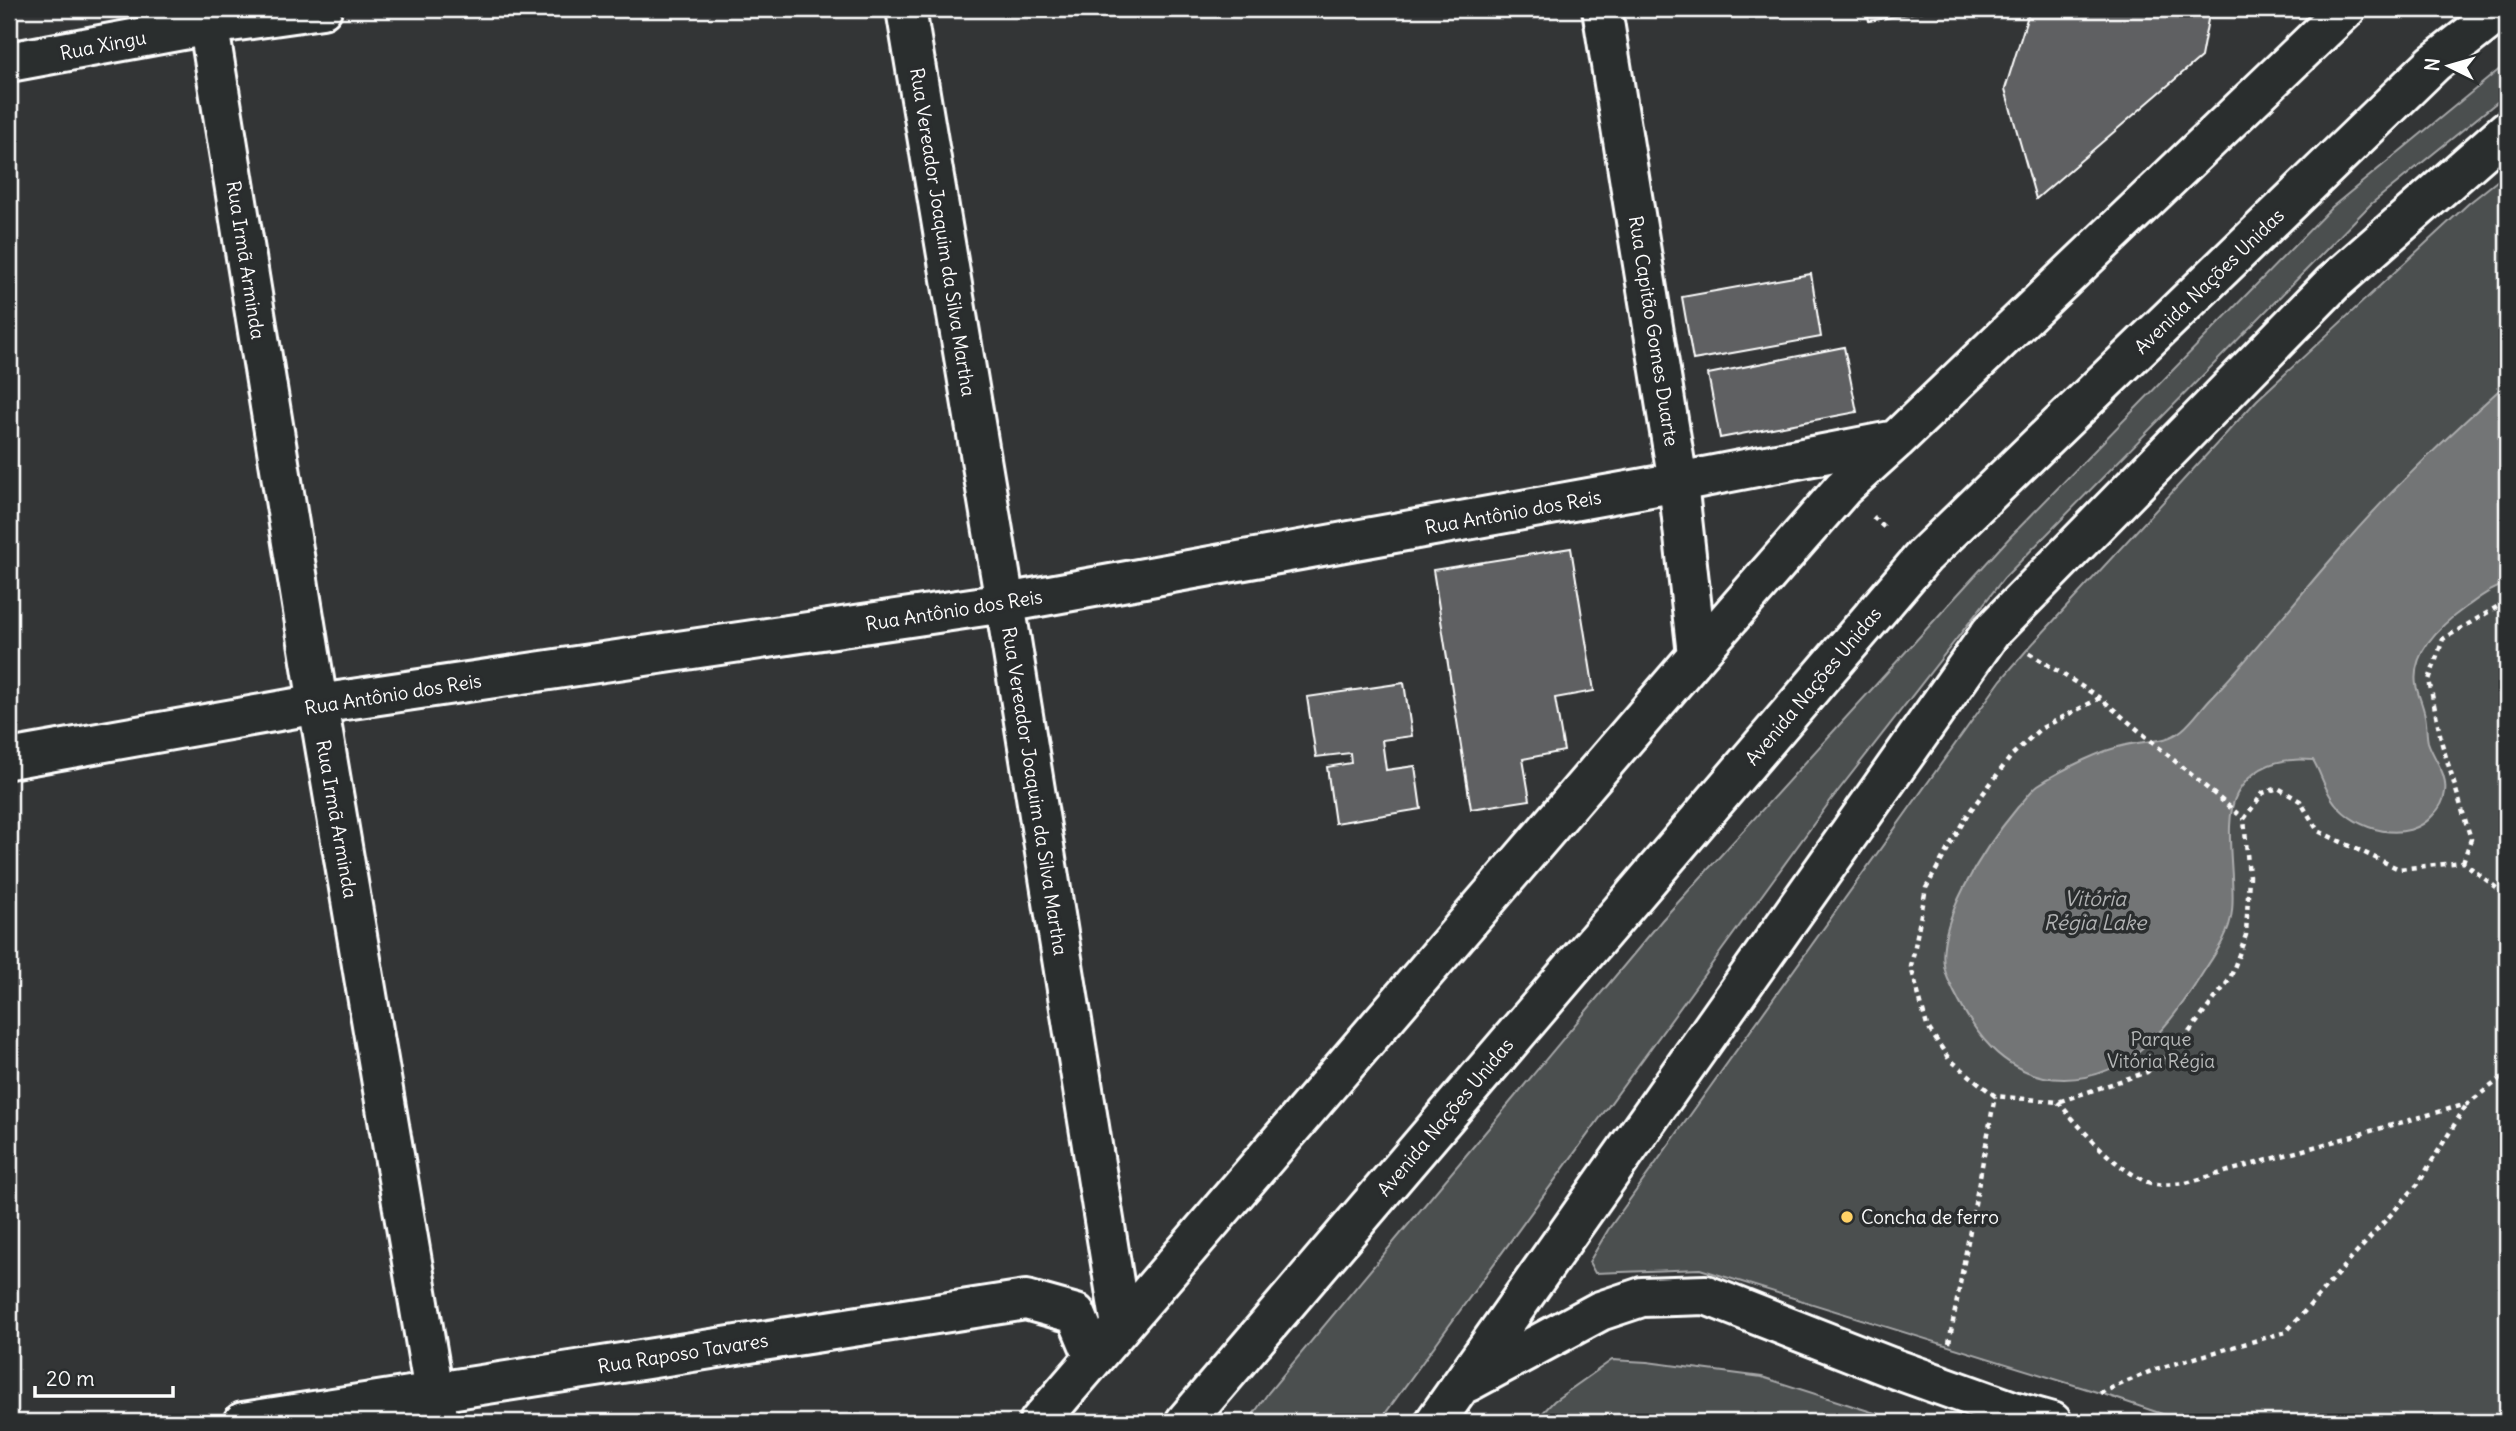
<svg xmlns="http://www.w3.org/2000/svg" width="2516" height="1431" font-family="Delius,sans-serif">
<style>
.green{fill:#4c4f50;stroke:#a6a7a8;stroke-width:2}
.water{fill:#737576;stroke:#abacad;stroke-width:2}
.building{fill:#5f6162;stroke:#fff;stroke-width:2}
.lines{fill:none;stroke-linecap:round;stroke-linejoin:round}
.minor-casing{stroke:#fff;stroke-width:44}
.major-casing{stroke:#fff;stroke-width:44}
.path{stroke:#fff;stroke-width:4.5;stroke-dasharray:5 5;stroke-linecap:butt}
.minor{stroke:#2a2d2e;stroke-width:38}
.major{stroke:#2a2d2e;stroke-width:38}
.poi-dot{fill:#ffd166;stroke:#2a2d2e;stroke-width:2.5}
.labels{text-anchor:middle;stroke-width:7;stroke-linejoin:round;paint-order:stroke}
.street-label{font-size:19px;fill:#fff;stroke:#2a2d2e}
.park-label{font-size:19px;fill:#b7b9b9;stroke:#2a2d2e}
.poi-label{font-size:19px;fill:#fff;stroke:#2a2d2e;text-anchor:start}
.water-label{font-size:21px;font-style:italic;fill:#b2b3b4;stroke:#2a2d2e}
</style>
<rect width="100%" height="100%" fill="#333536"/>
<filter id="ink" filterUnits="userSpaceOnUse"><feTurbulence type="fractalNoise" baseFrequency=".0143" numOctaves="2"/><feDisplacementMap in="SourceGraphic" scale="14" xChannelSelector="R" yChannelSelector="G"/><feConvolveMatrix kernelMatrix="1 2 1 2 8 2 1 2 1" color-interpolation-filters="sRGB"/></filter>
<g filter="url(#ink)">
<path class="green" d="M2507 63V94L2371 204 2004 578 1831 800 1379 1422H1248L1268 1393 1662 920 2011 536 2332 207Z
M2507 173V1422H2186L2100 1393 1700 1269 1595 1273 1589 1262 1608 1230 2001 680 2026 651 2257 400 2468 204Z
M1612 1360 1647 1362 1762 1377 1903 1422H1534L1554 1401Z"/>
<path class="water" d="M2507 383V584C2491 588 2479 598 2466 607 2442 624 2411 652 2416 685 2418 695 2423 705 2425 716 2427 724 2426 734 2428 742 2433 758 2448 774 2445 792 2444 801 2439 809 2433 815 2408 845 2356 831 2335 803 2325 791 2321 773 2313 760 2282 757 2253 765 2237 794 2222 821 2236 878 2232 911 2230 933 2216 953 2204 971 2173 1022 2130 1079 2064 1079 2002 1078 1971 1030 1948 979 1926 931 1988 843 2018 807 2025 800 2031 790 2038 785 2052 776 2069 767 2084 760 2097 754 2112 748 2126 745 2146 740 2165 744 2182 730 2193 721 2202 707 2212 697 2255 652 2293 603 2334 556 2387 493 2447 437 2507 383Z"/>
<path class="building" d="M1866 9H1935L1869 21Z
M2030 9H2210L2201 57 2036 199 2005 89Z
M1811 274 1821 337 1693 360 1682 297Z
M1844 347 1857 412 1720 438 1708 374Z
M1571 548 1594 691 1555 698 1564 751 1523 759 1530 800 1471 809 1433 570Z
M1404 683 1412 736 1382 740 1386 770 1415 766 1421 809 1335 823 1327 767 1351 763 1350 753 1316 757 1307 697Z"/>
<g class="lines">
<g class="minor-casing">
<path id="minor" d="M206 9 318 704 439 1422
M906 9 1005 603 1121 1326
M1602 9 1678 482 1697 655
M9 62 209 25 322 9
M9 759 318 704 1005 603 1678 482 1896 440
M243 1422 1026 1300 1076 1314 1094 1357
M1039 1422 1697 655 1843 488 1896 440 2346 9"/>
</g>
<g class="major-casing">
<path id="major" d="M1468 1382 1600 1311 1642 1297 1706 1295 1890 1367 2013 1411 2052 1422
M1185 1422 1924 556 2434 63 2503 9
M1435 1422 1991 632 2333 283 2507 130"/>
</g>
<path class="path" d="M1873 517 1885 528
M2029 653 2100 698 2244 819
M2100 698 2040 729 2012 755 1967 815 1926 888 1911 967 1927 1026 1949 1059 1995 1096 2058 1102 2147 1072 2183 1040 2230 979 2246 935 2249 876 2244 819 2263 793 2278 788 2300 801 2318 831 2399 869 2463 862 2507 896
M2463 862 2471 839 2442 744 2429 680 2443 639 2507 601
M2058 1102C2083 1130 2109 1163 2143 1180 2156 1187 2172 1184 2186 1183L2467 1104 2507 1074
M1949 1343 1995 1096
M2100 1393 2156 1369 2286 1332 2418 1184 2467 1104"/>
<use href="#minor" class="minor"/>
<use href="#major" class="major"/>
</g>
</g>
<circle class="poi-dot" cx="1847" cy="1217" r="7"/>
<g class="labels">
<g class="street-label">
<text transform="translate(103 45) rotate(-11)" y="7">Rua Xingu</text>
<text transform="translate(943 232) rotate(81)" y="7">Rua Vereador Joaquim da Silva Martha</text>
<text transform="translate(246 260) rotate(81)" y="7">Rua Irmã Arminda</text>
<text transform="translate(2209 281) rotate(-44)" y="7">Avenida Nações Unidas</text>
<text transform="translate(1654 331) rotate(81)" y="7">Rua Capitão Gomes Duarte</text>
<text transform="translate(1513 512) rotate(-10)" y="7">Rua Antônio dos Reis</text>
<text transform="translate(954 610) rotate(-9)" y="7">Rua Antônio dos Reis</text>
<text transform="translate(1813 686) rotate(-50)" y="7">Avenida Nações Unidas</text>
<text transform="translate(393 694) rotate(-9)" y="7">Rua Antônio dos Reis</text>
<text transform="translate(1035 791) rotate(81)" y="7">Rua Vereador Joaquim da Silva Martha</text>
<text transform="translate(337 819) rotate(80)" y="7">Rua Irmã Arminda</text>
<text transform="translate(1445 1117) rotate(-50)" y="7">Avenida Nações Unidas</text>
<text transform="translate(683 1353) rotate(-9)" y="7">Rua Raposo Tavares</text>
</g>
<g class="park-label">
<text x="2161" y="1046">Parque<tspan x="2161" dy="22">Vitória Régia</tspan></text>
</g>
<g class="poi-label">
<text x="1861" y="1224">Concha de ferro</text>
</g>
<g class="water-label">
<text x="2095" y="906">Vitória<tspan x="2095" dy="24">Régia Lake</tspan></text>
</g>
</g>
<rect width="2516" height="1431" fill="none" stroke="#2a2d2e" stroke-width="35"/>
<rect x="18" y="18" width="2481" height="1396" fill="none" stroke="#fff" stroke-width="2.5" filter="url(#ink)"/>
<g transform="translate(2449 66) rotate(275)" stroke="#2a2d2e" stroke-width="5" paint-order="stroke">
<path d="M0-5L12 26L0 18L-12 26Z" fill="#ffffff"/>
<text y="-10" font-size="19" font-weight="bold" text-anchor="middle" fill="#ffffff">N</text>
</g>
<path d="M35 1386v10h138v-10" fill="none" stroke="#ffffff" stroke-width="3.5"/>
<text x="46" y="1386" font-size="21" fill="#ffffff" stroke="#2a2d2e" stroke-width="5" paint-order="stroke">20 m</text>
</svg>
